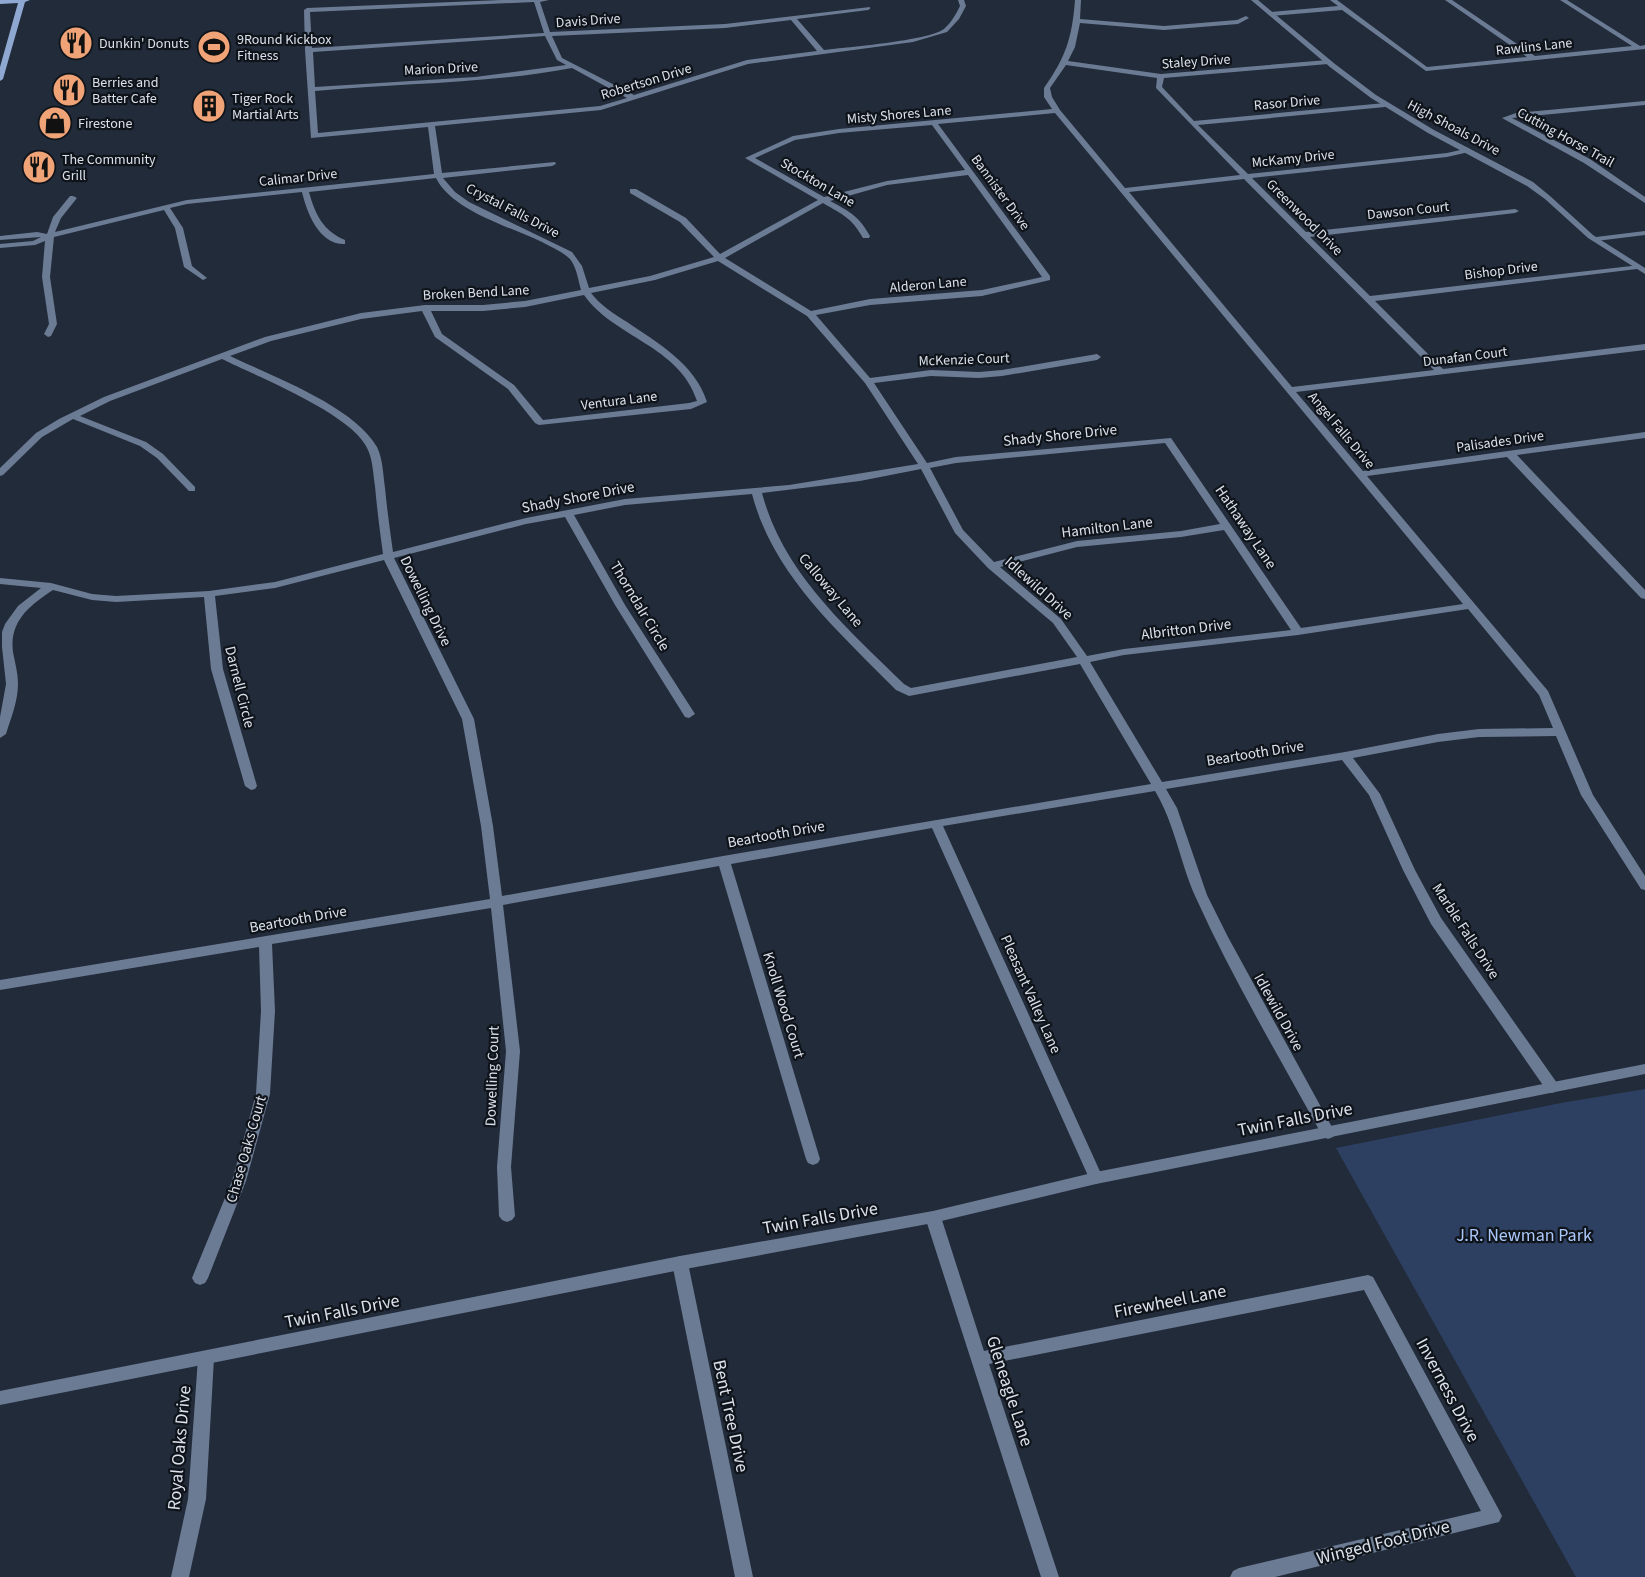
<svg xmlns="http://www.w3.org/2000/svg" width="1645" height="1577" font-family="'Source Sans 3',sans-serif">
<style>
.green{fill:#2d4061}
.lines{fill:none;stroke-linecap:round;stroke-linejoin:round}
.minor{fill:#6b7b94;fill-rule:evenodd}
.tertiary{fill:#6b7b94;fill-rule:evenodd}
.secondary{fill:#8fa8d1;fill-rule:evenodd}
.labels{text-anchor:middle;stroke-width:4.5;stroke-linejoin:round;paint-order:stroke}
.far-street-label{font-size:14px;fill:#dbe1ea;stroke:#0f131a}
.far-poi-label{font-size:14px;fill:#dbe1ea;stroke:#0f131a;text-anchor:start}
.street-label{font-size:15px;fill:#dbe1ea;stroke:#0f131a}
.near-street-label{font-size:18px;fill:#dbe1ea;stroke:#0f131a}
.near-park-label{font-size:18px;fill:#aac8f9;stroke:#0f131a}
</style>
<rect width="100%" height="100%" fill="#222b39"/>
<path class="green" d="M1645 1089V1577H1576L1336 1148 1561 1103Z"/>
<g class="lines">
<path class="minor" d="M501 0H549L540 2 550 32 725 24 870 7V9L868 10 797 19 824 50C848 47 927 41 944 29 951 23 956 14 960 6L958 0H964L966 6 959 19 947 32 913 42 748 64 601 110 435 126 442 173 555 162 556 164 552 166 443 178 455 192 469 202 572 252 582 266 589 288 650 276 714 257 680 222 630 193V189H636L686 218 720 254 818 200 745 158 793 136 839 129 1052 109 1044 97V88C1066 57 1072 38 1075 0H1081L1080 19 1164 26 1237 20 1246 16 1249 18 1238 24 1164 30 1080 23 1075 47 1068 61 1161 74 1328 60 1331 62 1328 64 1164 78 1162 87 1194 121 1385 103 1389 105 1385 107 1198 125 1248 174 1447 153 1469 148V152L1447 157 1252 178 1306 232 1515 209 1519 211 1515 213 1310 237 1370 296 1640 265 1641 267 1637 269 1375 301 1443 369 1645 344V350L1296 392 1363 471 1645 432V438L1517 455 1645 590V599L1641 598 1507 457 1367 476 1548 691 1593 795 1645 876V890L1641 889 1581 795 1556 736 1479 737 1438 742 1353 758 1380 794 1415 870 1441 918 1557 1083 1559 1087 1557 1091 1552 1093 1547 1091 1431 924 1403 870 1369 795 1342 760 1166 789 1177 808 1207 895 1228 937 1333 1129 1335 1133 1333 1137 1328 1139 1323 1137C1280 1058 1233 980 1196 898 1180 863 1175 824 1155 791L943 826 1103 1178 1101 1182 1096 1184 1091 1182 1089 1178 932 828 731 864 820 1159 818 1163 813 1165 808 1163 806 1159 719 866 503 905 520 1051 511 1167 515 1216 512 1220 507 1222 502 1220 499 1216 497 1167 506 1051 491 908 272 944 275 1011 270 1094 246 1181 208 1278 205 1283 200 1285 195 1283 192 1278 232 1181 256 1094 261 1011 259 947 0 990V980L490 899 481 826 462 719 384 560 275 588 215 596 223 669 257 786 255 789 251 790 245 786 211 669 204 597 116 602 92 600 53 590C30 605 9 621 13 652 15 663 18 673 18 684 18 701 11 718 6 734L0 738V717L6 684 2 647V632L5 624 18 606 41 588 0 584V578L51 583 92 594 116 596 209 591 275 582 383 554C380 532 377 509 375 486 373 474 373 461 368 450 355 415 256 376 222 359L110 401 80 416 146 442 163 454 195 487V491H189L157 458 140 446 73 419 42 437 3 475 0 476V468L36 433 59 419 104 397 265 337 361 313 425 305H483L525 301 581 290C578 280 577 268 570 259 563 252 551 247 542 242 511 227 452 211 436 178L309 192C315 214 323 231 345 240V244C319 245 307 213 302 192L187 204 170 208 183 228 192 266 207 278 203 280 184 267 175 228 164 210 54 237 50 277 57 324 51 336 48 337 44 334 49 324 42 277 45 241 35 245 0 248V244L33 241 41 237 0 240V236L37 232 47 234 53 217 70 196H73L77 198 61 218 55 232 187 200 434 174 428 127 311 138 305 50 304 10 307 8ZM534 2 544 33 312 48 310 12ZM791 20 817 51 747 60 634 95 562 58 552 36 725 28ZM545 36 557 60 566 65 475 77 315 87 313 52ZM1066 65 1157 78 1156 88 1240 175 1125 188 1060 110 1052 97 1050 88ZM572 68 627 98 600 106 318 133 315 91C401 83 487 84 572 68ZM1055 113 1463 604 1301 628 1171 438 956 457 927 463 874 383 931 376 979 378 1002 376 1097 360 1101 357 1097 354 1002 370 979 372 931 370 870 378 816 315 870 305 982 296 1050 280V276L938 124ZM932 125 965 170 887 181 824 197 755 158 795 140 839 133ZM968 175 1042 277 982 290 870 299 811 311 725 258 823 203C843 215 851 217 863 238H869L870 236C859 216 849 211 830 201L887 185ZM1244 179 1434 370 1292 387 1129 192ZM718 261 807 316 865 383 918 464 789 485 625 499 526 518 393 552C390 531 387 509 385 488 383 475 383 459 377 447 354 406 272 376 230 356L271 341 361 319 422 311 435 337 508 389 535 423 539 425 691 409 707 402C695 364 658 343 627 322 614 314 600 305 591 293L655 280ZM584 295C613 337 680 346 697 401L689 403 543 420 514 385 442 334 431 311H483L525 307ZM1165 443 1220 524 1181 531 1077 541 994 562 963 530 930 468 956 463ZM921 469 955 533 988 568 1053 623 1077 657 911 688 904 684C847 628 783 573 762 493L860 481ZM752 494C773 575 839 632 896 690L909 696 1080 664 1151 784 723 856 502 896 493 826 474 719 394 558 526 524 565 517 615 605 685 717 689 718 695 714 625 605 574 515 625 505ZM1224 530 1291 630 1124 649 1087 656 1061 619 1000 567 1077 547 1181 537ZM1468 609 1539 695 1553 728 1479 729 1438 734 1345 752 1162 782 1090 662 1124 655 1298 635Z
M1330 0H1337L1427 67 1527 57 1445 0H1452L1535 56 1632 46 1560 0H1567L1640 46 1645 45V49L1426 71 1342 10 1271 16 1268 14 1271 12 1338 6Z
M1645 101V105L1512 118 1590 159 1645 197V203L1584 163 1502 118 1516 113Z
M1645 231V235L1596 241 1592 239 1596 237Z
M933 1211 938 1213 941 1217 984 1351 1368 1275 1373 1277 1499 1510 1502 1516 1499 1522 1275 1577H1230L1233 1571 1239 1568 1481 1511 1364 1290 989 1364 1059 1577H1041L925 1217 928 1213Z
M680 1256 685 1258 688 1263 753 1577H735L672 1263 675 1258Z
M206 1351 212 1353 214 1358 206 1499 189 1577H171L188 1499 198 1358 200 1353Z"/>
<path class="tertiary" d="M1251 0H1258L1335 64 1376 95 1434 130 1533 182 1550 196 1593 235 1645 268V274L1588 238 1545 199 1527 186 1428 133 1371 98 1330 67Z
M1645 1064V1074L1096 1184 933 1223 680 1270 0 1405V1391L680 1256 933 1211 1096 1172Z"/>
<path class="secondary" d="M0 0H30L25 2 3 79 0 81V67L18 3 0 4Z"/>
</g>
<defs>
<g id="restaurant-disc" transform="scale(1.725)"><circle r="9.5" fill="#efa377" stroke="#0f131a"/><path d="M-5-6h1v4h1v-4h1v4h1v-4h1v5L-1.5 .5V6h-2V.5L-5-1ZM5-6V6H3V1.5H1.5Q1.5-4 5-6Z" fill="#111"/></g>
<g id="stadium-disc" transform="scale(1.725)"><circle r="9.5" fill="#efa377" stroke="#0f131a"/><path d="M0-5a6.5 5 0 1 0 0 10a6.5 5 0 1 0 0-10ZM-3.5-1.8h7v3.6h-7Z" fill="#111"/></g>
<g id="building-disc" transform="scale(1.725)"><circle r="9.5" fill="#efa377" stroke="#0f131a"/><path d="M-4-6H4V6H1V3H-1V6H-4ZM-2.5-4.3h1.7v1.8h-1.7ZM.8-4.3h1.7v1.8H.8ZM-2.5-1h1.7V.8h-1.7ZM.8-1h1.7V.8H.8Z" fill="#111"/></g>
<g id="shop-disc" transform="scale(1.725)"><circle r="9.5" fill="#efa377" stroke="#0f131a"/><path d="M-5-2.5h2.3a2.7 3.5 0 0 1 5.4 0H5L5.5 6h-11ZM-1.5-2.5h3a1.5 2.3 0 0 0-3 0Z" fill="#111"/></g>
</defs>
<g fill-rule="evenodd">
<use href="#restaurant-disc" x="76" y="43"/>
<use href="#stadium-disc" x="214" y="47"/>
<use href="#restaurant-disc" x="69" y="90"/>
<use href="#building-disc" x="209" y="106"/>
<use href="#shop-disc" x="55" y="123"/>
<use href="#restaurant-disc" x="39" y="167"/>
</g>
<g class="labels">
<g class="far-street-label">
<text transform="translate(588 20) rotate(-4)" y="5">Davis Drive</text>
<text transform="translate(1534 46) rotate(-6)" y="5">Rawlins Lane</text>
<text transform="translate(1196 61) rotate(-4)" y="5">Staley Drive</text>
<text transform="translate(441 68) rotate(-3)" y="5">Marion Drive</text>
<text transform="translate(646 81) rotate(-17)" y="5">Robertson Drive</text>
<text transform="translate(1287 102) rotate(-5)" y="5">Rasor Drive</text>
<text transform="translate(899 114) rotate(-5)" y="5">Misty Shores Lane</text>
<text transform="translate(1454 127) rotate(28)" y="5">High Shoals Drive</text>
<text transform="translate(1566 137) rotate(29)" y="5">Cutting Horse Trail</text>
<text transform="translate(1293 158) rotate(-6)" y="5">McKamy Drive</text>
<text transform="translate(298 177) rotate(-6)" y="5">Calimar Drive</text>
<text transform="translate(818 182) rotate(30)" y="5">Stockton Lane</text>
<text transform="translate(1001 192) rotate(54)" y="5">Bannister Drive</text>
<text transform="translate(513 210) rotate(27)" y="5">Crystal Falls Drive</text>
<text transform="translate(1408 210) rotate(-6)" y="5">Dawson Court</text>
<text transform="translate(1305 217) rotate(45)" y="5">Greenwood Drive</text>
<text transform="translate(1501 270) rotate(-7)" y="5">Bishop Drive</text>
<text transform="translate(928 284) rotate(-5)" y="5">Alderon Lane</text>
<text transform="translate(476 292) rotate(-3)" y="5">Broken Bend Lane</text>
<text transform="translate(1465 356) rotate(-7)" y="5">Dunafan Court</text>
<text transform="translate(964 359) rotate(-2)" y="5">McKenzie Court</text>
<text transform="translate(619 400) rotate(-7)" y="5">Ventura Lane</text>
<text transform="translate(1342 430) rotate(50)" y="5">Angel Falls Drive</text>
<text transform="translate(1500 441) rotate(-8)" y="5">Palisades Drive</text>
</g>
<g class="far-poi-label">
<text x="237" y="44">9Round Kickbox<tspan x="237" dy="16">Fitness</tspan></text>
<text x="99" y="48">Dunkin' Donuts</text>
<text x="92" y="87">Berries and<tspan x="92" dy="16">Batter Cafe</tspan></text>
<text x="232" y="103">Tiger Rock<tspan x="232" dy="16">Martial Arts</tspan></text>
<text x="78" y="128">Firestone</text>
<text x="62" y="164">The Community<tspan x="62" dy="16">Grill</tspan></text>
</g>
<g class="street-label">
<text transform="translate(1060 435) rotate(-6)" y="5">Shady Shore Drive</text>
<text transform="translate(578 497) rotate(-11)" y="5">Shady Shore Drive</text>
<text transform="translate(1107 527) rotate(-7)" y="5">Hamilton Lane</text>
<text transform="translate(1246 527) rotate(56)" y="5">Hathaway Lane</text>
<text transform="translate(1039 588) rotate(42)" y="5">Idlewild Drive</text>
<text transform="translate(831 590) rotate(50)" y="5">Calloway Lane</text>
<text transform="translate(426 601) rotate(64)" y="5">Dowelling Drive</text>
<text transform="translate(640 606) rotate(59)" y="5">Thorndalr Circle</text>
<text transform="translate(1186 629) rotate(-7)" y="5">Albritton Drive</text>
<text transform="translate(240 687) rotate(76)" y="5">Darnell Circle</text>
<text transform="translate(1255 753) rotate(-9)" y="5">Beartooth Drive</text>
<text transform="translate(776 834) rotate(-10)" y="5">Beartooth Drive</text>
<text transform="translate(298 919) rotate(-10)" y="5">Beartooth Drive</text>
<text transform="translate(1466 931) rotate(57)" y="5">Marble Falls Drive</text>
<text transform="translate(1031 994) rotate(66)" y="5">Pleasant Valley Lane</text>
<text transform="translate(784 1005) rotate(73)" y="5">Knoll Wood Court</text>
<text transform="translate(1279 1012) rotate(61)" y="5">Idlewild Drive</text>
<text transform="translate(492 1076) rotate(-88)" y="5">Dowelling Court</text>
<text transform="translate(246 1149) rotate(-74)" y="5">Chase Oaks Court</text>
</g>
<g class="near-street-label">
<text transform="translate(1295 1119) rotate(-11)" y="6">Twin Falls Drive</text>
<text transform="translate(820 1218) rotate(-10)" y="6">Twin Falls Drive</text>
<text transform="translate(1170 1301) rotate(-11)" y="6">Firewheel Lane</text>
<text transform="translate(342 1311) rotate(-11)" y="6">Twin Falls Drive</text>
<text transform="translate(1448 1390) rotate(62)" y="6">Inverness Drive</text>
<text transform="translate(1010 1391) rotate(72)" y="6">Gleneagle Lane</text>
<text transform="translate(731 1416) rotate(78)" y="6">Bent Tree Drive</text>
<text transform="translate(179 1448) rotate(-85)" y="6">Royal Oaks Drive</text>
<text transform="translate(1383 1542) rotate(-14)" y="6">Winged Foot Drive</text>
</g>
<g class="near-park-label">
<text x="1524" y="1241">J.R. Newman Park</text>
</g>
</g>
</svg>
